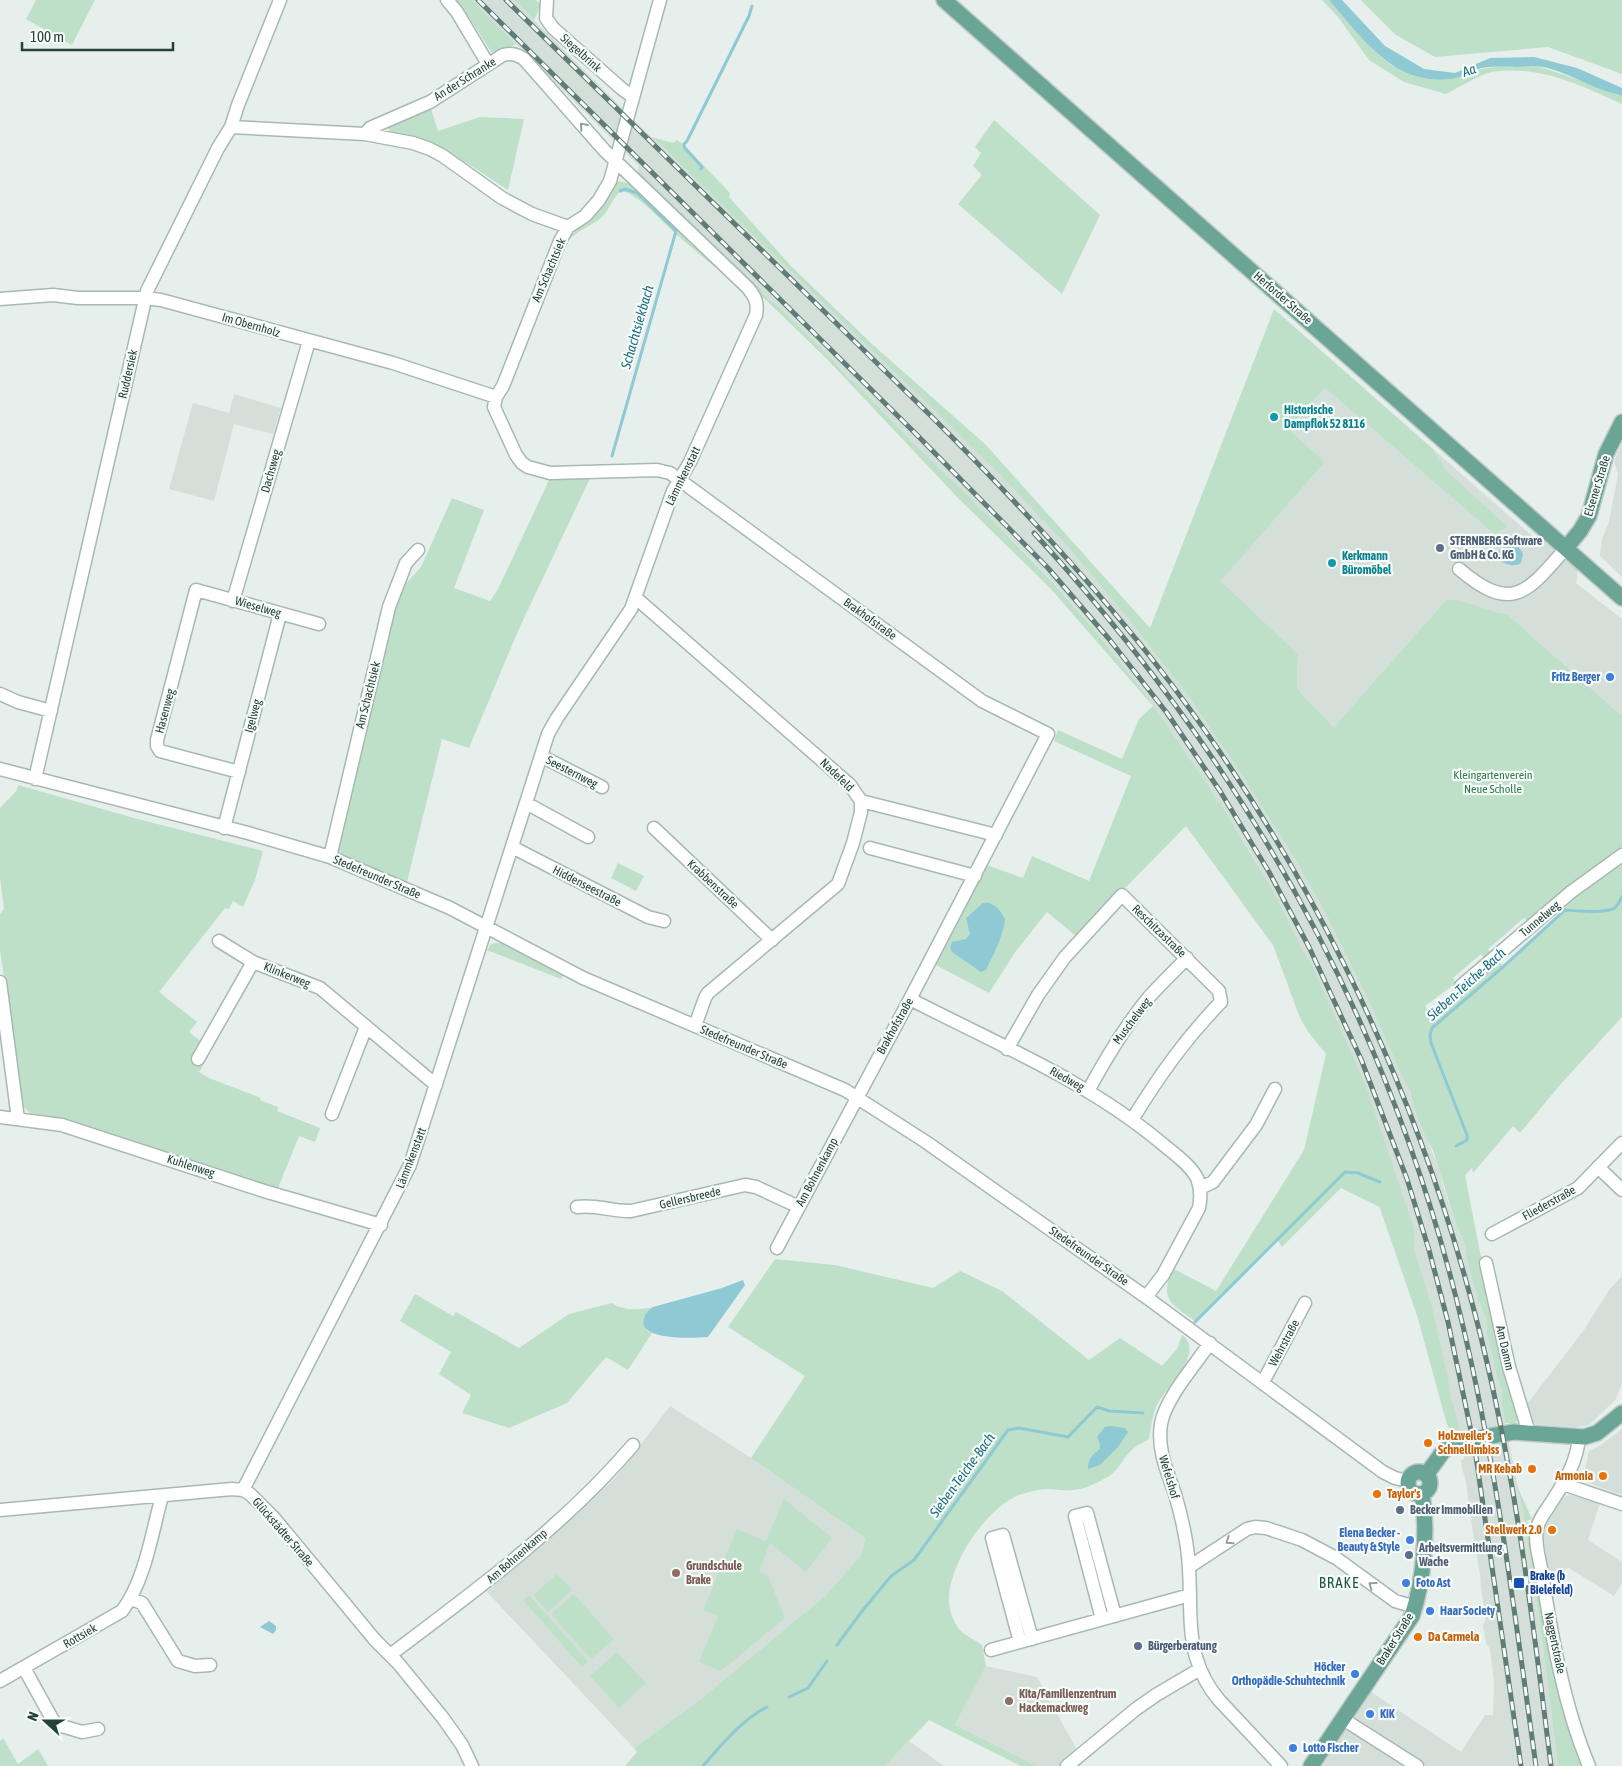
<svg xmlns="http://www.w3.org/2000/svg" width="1622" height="1766" font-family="'Asap Condensed',sans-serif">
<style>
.built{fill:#d4dfda}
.green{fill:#bfe0c8}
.water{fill:#8ec9d4}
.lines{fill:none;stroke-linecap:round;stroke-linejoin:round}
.stream{stroke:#8ec9d4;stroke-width:3}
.minor-casing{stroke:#a8b8b2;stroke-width:15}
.major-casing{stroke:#c2cac8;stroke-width:18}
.minor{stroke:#fff;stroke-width:12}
.major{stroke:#6aa596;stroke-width:15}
.rail-casing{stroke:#5f7d75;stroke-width:5}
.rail{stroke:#f7fbf9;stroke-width:3;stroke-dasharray:9;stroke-linecap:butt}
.oneway{stroke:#92a09c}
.culture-dot{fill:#0f9aa8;stroke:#f7fbf9;stroke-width:2}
.service-dot{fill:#5c6f8a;stroke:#f7fbf9;stroke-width:2}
.shop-dot{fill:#3f7fe0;stroke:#f7fbf9;stroke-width:2}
.food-dot{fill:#e8710a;stroke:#f7fbf9;stroke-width:2}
.education-dot{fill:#8d6e63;stroke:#f7fbf9;stroke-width:2}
.transit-dot{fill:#1a4fb4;stroke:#f7fbf9;stroke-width:2}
.labels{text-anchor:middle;stroke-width:4.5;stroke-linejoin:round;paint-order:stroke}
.street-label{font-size:12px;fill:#24423a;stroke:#f7fbf9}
.culture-label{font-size:12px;font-weight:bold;fill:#0d838f;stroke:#f7fbf9;text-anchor:start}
.service-label{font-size:12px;font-weight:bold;fill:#4e5e75;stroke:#f7fbf9;text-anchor:start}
.shop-label{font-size:12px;font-weight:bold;fill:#366cbe;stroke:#f7fbf9;text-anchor:start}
.park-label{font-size:12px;fill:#2d7a4b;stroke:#f7fbf9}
.food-label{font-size:12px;font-weight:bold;fill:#c56008;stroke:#f7fbf9;text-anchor:start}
.education-label{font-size:12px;font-weight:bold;fill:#785e54;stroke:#f7fbf9;text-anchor:start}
.transit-label{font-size:12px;font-weight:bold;fill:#164399;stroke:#f7fbf9;text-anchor:start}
.water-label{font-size:14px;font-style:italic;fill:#1c6f80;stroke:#f7fbf9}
.quarter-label{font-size:15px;letter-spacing:1px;fill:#1f5548;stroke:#f7fbf9}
</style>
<rect width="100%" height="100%" fill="#e6efeb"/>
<path class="built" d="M472 0H514L637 123 869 346 1003 478 1069 548 1130 621 1189 697 1243 777 1295 859 1323 908 1372 1008 1400 1072 1408 1085 1414 1108 1440 1171 1443 1186 1456 1224 1465 1245 1467 1260 1477 1297 1486 1318 1487 1334 1497 1377 1502 1391 1501 1399 1505 1423 1523 1512 1542 1639 1558 1766H1322L1371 1692 1461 1752 1485 1715H1493L1494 1683 1490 1649 1486 1643 1483 1626 1486 1619 1481 1589 1480 1574 1473 1533 1466 1482 1462 1468 1461 1460 1464 1459 1460 1432 1453 1434 1447 1424 1417 1315 1264 878 1254 858 1220 803H1217L1216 798 1208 785 1149 699 1092 627 1056 585 985 512 980 509 970 497 911 441 858 385 847 377 832 359 775 303 768 299 759 287 638 170 639 166Z
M1325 388 1494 534 1508 527 1446 470 1433 449 1539 542 1545 540 1578 570 1576 583 1622 619V716L1507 614 1484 610 1469 603 1446 600 1334 727 1301 693 1297 685 1298 654 1221 581 1325 462 1288 430Z
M234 394 281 408 273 434 234 424 214 501 169 489 193 403 229 413Z
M1622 443V577L1600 556 1602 539 1609 522 1618 474 1614 461Z
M1622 1276V1383L1616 1399 1589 1425 1576 1427 1535 1424 1529 1419 1524 1408 1584 1330 1609 1290Z
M670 1406 751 1458 865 1538 862 1554 826 1595 702 1698 634 1748 487 1592 616 1477Z
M1622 1429V1495L1591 1484 1586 1480 1584 1473 1589 1451 1601 1445Z
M1570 1495 1600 1503 1588 1540 1622 1562V1583L1614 1596 1569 1568 1548 1573 1543 1531 1545 1525 1559 1502 1564 1497Z
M986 1666 1037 1677 1078 1752 1061 1766H1037L955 1725Z
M909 1741 944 1766H885Z"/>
<path class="green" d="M36 0H95L72 45 26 19Z
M455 0H472L516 44 494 56 463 8Z
M514 0H536L541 5 534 20Z
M1322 0H1329L1373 50 1391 65 1467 76 1475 70 1500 66 1517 67 1534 65 1580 80 1622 96V104C1579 85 1541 65 1492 72 1481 74 1458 88 1446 94L1404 82 1369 60 1338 17Z
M1361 0H1622V74L1548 47 1435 57 1396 35Z
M430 106 438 131 480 117 524 119 508 190 470 165 435 147 392 134 386 125Z
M994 120 1100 215 1062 294 958 204 982 175 973 166 981 153 975 147Z
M652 137 673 143 677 140 684 145 730 193 729 197 792 267 872 344 985 444 1150 628 1274 309 1433 449 1446 470 1508 527 1494 534 1325 388 1288 429 1325 462 1221 581 1298 654 1297 685 1301 693 1334 727 1446 600C1451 601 1456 599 1461 601 1477 605 1490 612 1507 614L1622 716V849L1573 883 1529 922 1524 918 1488 949 1492 954 1485 959 1481 954 1453 978 1456 983 1425 1006 1432 1017 1500 963 1503 965 1581 893 1622 863V1017L1559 1086 1520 1133 1513 1126 1473 1173 1472 1168 1465 1175 1480 1252 1519 1418 1515 1424 1505 1423 1501 1399 1502 1391 1497 1377 1487 1334 1486 1318 1477 1297 1467 1260 1465 1245 1456 1224 1433 1150 1426 1138 1414 1108 1410 1091 1400 1072 1372 1008 1323 908 1295 859 1243 777 1189 697 1130 621 1069 548 1003 478 933 409Z
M638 170 759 287 768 299 775 303 832 359 847 377 858 385 911 441 970 497 980 509 985 512 1055 585 1092 627 1149 699 1208 785 1216 798 1217 803 1220 802 1274 893 1304 953 1313 967 1366 1086 1414 1228V1250L1432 1307 1448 1378 1451 1400 1454 1407 1460 1431 1453 1434 1447 1424 1417 1315 1380 1207 1341 1188 1282 1247 1277 1239 1195 1321C1181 1310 1162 1303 1168 1282H1167L1174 1269 1216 1291 1304 1150 1326 1054 1309 1033 1300 1018 1273 945 1186 826 1077 937 1047 912 1016 951 989 993 934 964 987 865 1023 878 1032 856 1089 881 1131 776 1054 741 1058 730 1122 759 1139 719 1153 706 1050 588 957 497 826 358 636 175Z
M619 181 631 184 733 282C714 266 695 251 676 234 662 222 639 194 621 191 612 198 610 209 602 217 592 226 580 229 571 238L569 237 601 204 613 185Z
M551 476H591L518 631 469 748 442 739 407 882 342 855 338 851 337 847 385 646 401 589 421 567 452 498 484 510 454 588 490 601 498 589Z
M18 785 134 818 263 851 255 880 243 907 233 901 229 909 225 908 159 992 197 1022 189 1032 202 1042 192 1060 203 1066 199 1072 209 1078 261 1098 260 1100 278 1107 277 1111 320 1128 315 1142 299 1136 278 1188 65 1118 34 1114 29 1112 23 1106 0 950V914L4 909 0 877V808L17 790Z
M618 863 644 876 636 891 611 878Z
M496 943H503L510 947 563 975 561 979 487 950 491 944Z
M775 1259 835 1265 933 1288 960 1271 1002 1291 1089 1360 1120 1338 1162 1366 1177 1349 1182 1335C1206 1352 1166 1387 1157 1405 1152 1416 1151 1428 1149 1439 1144 1442 1137 1445 1133 1449 1125 1455 1121 1466 1113 1473 1107 1478 1095 1484 1087 1487 1075 1492 1061 1490 1049 1489 1039 1489 1028 1492 1019 1495 985 1508 942 1572 950 1610 952 1618 958 1631 966 1635 971 1639 977 1641 982 1645L986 1666 955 1725 1037 1766H1021L929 1720 885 1766H625L637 1752 634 1748 702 1698 826 1595 862 1554 865 1538 751 1458 805 1376 728 1327Z
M415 1294 453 1316 456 1312 519 1348 569 1314 612 1303C623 1311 640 1310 653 1307L649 1310 647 1331 652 1333 628 1370 606 1357 567 1403 509 1428 462 1413 471 1395 439 1374 451 1352 400 1321Z
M1518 1488 1532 1519 1527 1521 1528 1528 1531 1530 1550 1654 1570 1733 1582 1766H1558L1542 1639 1523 1512Z
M784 1499 832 1538 806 1572 770 1543 759 1572 768 1576 785 1618 721 1671 699 1662 718 1616 703 1610 737 1529 766 1541Z
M557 1574 572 1590 548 1612 533 1595Z
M574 1594 614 1639 591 1659 551 1614Z
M529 1595 588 1661 582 1667 523 1600Z
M617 1652 646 1683 619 1708 590 1676Z
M3 1738 18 1764 38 1749 48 1766H0V1741Z"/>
<path class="water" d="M1329 0H1342L1385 46 1424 69 1455 73 1490 58 1534 57 1577 68 1622 88V96C1615 93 1607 92 1600 89 1582 82 1552 65 1532 66 1527 66 1522 67 1517 67 1504 67 1488 65 1475 70 1467 73 1465 76 1455 78 1396 89 1363 39 1329 0Z
M1507 545 1519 547 1523 554 1521 563C1513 568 1503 564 1497 557L1498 551Z
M983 903C994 901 1000 910 1005 919 1004 934 993 956 986 970L981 972 952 952 950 948 952 942 966 939 970 934 966 918Z
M743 1280 745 1285 708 1337C696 1338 637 1341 644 1319 645 1313 649 1310 653 1307L722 1288Z
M1111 1426 1125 1428 1128 1432 1118 1447 1100 1465 1088 1469C1088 1452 1101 1453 1100 1446 1100 1442 1098 1440 1097 1437L1105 1427Z
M269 1621 276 1626V1630L273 1634 260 1627Z"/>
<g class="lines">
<path class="stream" d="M701 169 702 167 684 147V144L687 141 749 16 752 6
M612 456 676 231 637 193 625 189 620 191
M1456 1146 1467 1140V1135L1431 1043 1430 1035 1432 1028 1503 967 1565 910C1576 911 1602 913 1613 909 1617 907 1620 901 1622 896
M1195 1322 1345 1172 1358 1173 1380 1182
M837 1645 863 1610 891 1576 914 1560 1008 1430 1019 1428 1068 1437 1097 1407 1109 1411 1143 1413
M789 1697 808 1688 827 1661
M703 1766C720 1746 744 1718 767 1707"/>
<g class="minor-casing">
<path id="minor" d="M447 0 457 12 488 64
M547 0 546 18 553 28 622 89 633 97
M660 0 610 181 599 200 585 216 568 227 560 241 503 386 496 397 494 407 516 455 522 463 528 467 550 473 657 470 670 473 982 701 1048 734 910 999 777 1248
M231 127 365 134 413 143 430 149 443 156 502 198 532 214 568 227
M0 299 53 295 78 298H146L161 300 393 363 496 397
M1459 569C1512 614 1527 593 1566 548
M636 598 850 785 861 801V812L853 843 838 884 708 993 705 998 695 1026
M233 601 309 341
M0 694 18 702 51 711
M541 756 602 787
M0 769 248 833 330 857 450 908 583 978 845 1090 926 1142 1146 1297 1383 1472 1395 1478 1408 1481
M239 772 160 751 157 746V740L196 590 319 624
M35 779 147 291 218 148 231 127 238 105 280 0
M861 801 996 835
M526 803 588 837
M224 828 280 614
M654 828 772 940
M512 847 648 917 664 921
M870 848 975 876
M330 857 389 607 406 563 418 550
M219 941 253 962 320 988 436 1085
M0 982 18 1119
M1461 986 1571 892 1622 855
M910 999C997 1044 1090 1082 1165 1146 1176 1155 1190 1165 1197 1178 1201 1188 1201 1198 1199 1208L1163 1275 1146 1297
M1007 1049 1038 995 1065 957 1122 895 1219 991 1221 1002C1185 1039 1159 1076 1132 1120
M198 1059 253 962
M1088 1091C1106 1058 1125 1026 1149 997 1161 984 1174 971 1187 958
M332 1114 366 1027
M0 1117 62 1125 264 1191 381 1225
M1598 1167 1622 1190
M1200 1188 1213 1182 1256 1125 1275 1089
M577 1207C596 1204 613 1212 631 1211L745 1185 756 1187 799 1207
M1492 1234 1578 1188 1622 1143
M1486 1263 1509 1367 1529 1433
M1210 1343C1195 1365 1165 1399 1161 1424 1157 1449 1167 1471 1175 1494 1182 1518 1188 1545 1189 1569 1191 1598 1188 1629 1196 1657 1201 1674 1207 1686 1219 1700L1281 1766
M1263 1382 1305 1303
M1579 1437C1577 1464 1563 1484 1549 1506 1544 1513 1538 1521 1537 1529 1534 1543 1540 1560 1542 1574 1552 1638 1564 1706 1589 1766
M1563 1484 1622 1504
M243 1490 410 1165 548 734 557 718 631 609 673 491 690 462 756 315C758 303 756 298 748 288L605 151 524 59C516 54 512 53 503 55L430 102 370 128 365 134
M0 1510 232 1489 243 1490 250 1494 274 1518 375 1640 398 1663 443 1718 462 1745 472 1766
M1189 1567 1247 1529 1255 1527 1266 1528 1302 1540 1336 1558 1395 1601 1415 1607
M131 1599 142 1603 178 1661 195 1666 210 1665
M1102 1619 1075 1516 1087 1513 1115 1616
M1020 1642 992 1538 1003 1535 1032 1639
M991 1650 1190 1595
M390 1655C475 1591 563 1527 633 1445
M24 1668 55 1724 82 1732 98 1729
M0 1681 122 1611C145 1581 152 1532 162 1496
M1343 1719 1417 1766
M1067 1766 1136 1709 1156 1695 1200 1669"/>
</g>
<g class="major-casing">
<path id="major" d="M944 0 1622 598
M1566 548 1580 531 1589 516 1606 454 1622 422
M1408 1483a11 11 0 1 1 22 0a11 11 0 1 1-22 0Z
M1426 1475 1442 1453 1448 1447 1461 1441 1514 1432 1584 1437 1597 1433 1622 1413
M1311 1766 1412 1616C1424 1581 1428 1530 1422 1494"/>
</g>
<use href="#minor" class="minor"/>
<use href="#major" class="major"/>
<g class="rail-casing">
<path id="rail" d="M478 0 914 432 1048 568 1109 639 1167 713 1220 791 1269 872 1309 947 1361 1059 1407 1179 1429 1250 1448 1322 1475 1450 1521 1766
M506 0 931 416C1009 494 1084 573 1152 659 1303 852 1413 1077 1475 1314 1514 1462 1532 1614 1551 1766
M1034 533C1242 760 1391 1022 1462 1322 1497 1468 1515 1617 1536 1766"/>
</g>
<use href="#rail" class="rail"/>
</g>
<defs><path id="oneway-chevron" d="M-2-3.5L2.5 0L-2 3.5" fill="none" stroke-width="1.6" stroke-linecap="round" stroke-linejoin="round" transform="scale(1.25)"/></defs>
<g class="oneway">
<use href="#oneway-chevron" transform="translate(583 126) rotate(-131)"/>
<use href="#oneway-chevron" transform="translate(1229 1541) rotate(146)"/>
<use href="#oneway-chevron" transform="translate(1372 1585) rotate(-144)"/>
</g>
<g class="culture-dot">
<circle cx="1274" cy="417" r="5"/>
<circle cx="1332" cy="563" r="5"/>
</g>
<g class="service-dot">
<circle cx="1440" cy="548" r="5"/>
<circle cx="1400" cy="1510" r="5"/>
<circle cx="1409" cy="1555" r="5"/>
<circle cx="1138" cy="1646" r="5"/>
</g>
<g class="shop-dot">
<circle cx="1610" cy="677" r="5"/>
<circle cx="1410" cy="1540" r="5"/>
<circle cx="1406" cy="1583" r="5"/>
<circle cx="1430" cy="1611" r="5"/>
<circle cx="1355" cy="1674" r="5"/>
<circle cx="1370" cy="1714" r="5"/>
<circle cx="1293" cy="1748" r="5"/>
</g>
<g class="food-dot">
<circle cx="1428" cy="1443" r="5"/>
<circle cx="1532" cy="1469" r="5"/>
<circle cx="1603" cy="1476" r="5"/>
<circle cx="1377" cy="1494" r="5"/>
<circle cx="1552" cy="1530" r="5"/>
<circle cx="1418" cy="1637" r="5"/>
</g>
<g class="education-dot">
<circle cx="676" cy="1573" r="5"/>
<circle cx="1009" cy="1701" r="5"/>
</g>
<rect class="transit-dot" x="1513" y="1577" width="12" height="12" rx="2.5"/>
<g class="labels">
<g class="street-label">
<text transform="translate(581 53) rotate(42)" y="4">Siegelbrink</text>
<text transform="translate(465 79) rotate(-32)" y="4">An der Schranke</text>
<text transform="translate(549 270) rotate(-67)" y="4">Am Schachtsiek</text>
<text transform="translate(1283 298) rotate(41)" y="4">Herforder Straße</text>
<text transform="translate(251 325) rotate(16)" y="4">Im Obernholz</text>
<text transform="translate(128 374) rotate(-77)" y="4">Ruddersiek</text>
<text transform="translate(271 471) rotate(-74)" y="4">Dachsweg</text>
<text transform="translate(683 476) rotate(-64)" y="4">Lämmkenstatt</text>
<text transform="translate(1597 486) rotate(-73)" y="4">Elsener Straße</text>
<text transform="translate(258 607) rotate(16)" y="4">Wieselweg</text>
<text transform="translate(870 619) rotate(36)" y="4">Brakhofstraße</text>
<text transform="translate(368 695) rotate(-76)" y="4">Am Schachtsiek</text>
<text transform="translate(165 711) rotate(-75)" y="4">Hasenweg</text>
<text transform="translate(253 716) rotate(-75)" y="4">Igelweg</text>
<text transform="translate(572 772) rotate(27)" y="4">Seesternweg</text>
<text transform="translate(837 775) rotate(44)" y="4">Nadefeld</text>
<text transform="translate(377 877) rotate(23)" y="4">Stedefreunder Straße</text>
<text transform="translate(713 884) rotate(43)" y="4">Krabbenstraße</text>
<text transform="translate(587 886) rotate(27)" y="4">Hiddenseestraße</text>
<text transform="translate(1540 919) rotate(-40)" y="4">Tunnelweg</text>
<text transform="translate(1159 931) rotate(44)" y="4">Reschitzastraße</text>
<text transform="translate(287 975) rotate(22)" y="4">Klinkerweg</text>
<text transform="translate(1132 1021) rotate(-53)" y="4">Muschelweg</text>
<text transform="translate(895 1026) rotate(-61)" y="4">Brakhofstraße</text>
<text transform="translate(744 1047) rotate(23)" y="4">Stedefreunder Straße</text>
<text transform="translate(1067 1079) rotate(29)" y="4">Riedweg</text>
<text transform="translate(411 1158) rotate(-69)" y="4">Lämmkenstatt</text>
<text transform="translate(191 1166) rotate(18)" y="4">Kuhlenweg</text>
<text transform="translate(817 1172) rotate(-62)" y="4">Am Bohnenkamp</text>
<text transform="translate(690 1198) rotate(-13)" y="4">Gellersbreede</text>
<text transform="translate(1549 1203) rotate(-29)" y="4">Fliederstraße</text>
<text transform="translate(1089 1256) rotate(35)" y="4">Stedefreunder Straße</text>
<text transform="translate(1284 1343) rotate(-62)" y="4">Wehrstraße</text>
<text transform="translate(1505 1348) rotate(77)" y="4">Am Damm</text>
<text transform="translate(1169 1477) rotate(73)" y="4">Wefelshof</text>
<text transform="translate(283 1532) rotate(49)" y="4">Glückstädter Straße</text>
<text transform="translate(517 1556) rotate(-41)" y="4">Am Bohnenkamp</text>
<text transform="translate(80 1636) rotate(-30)" y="4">Rottsiek</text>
<text transform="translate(1395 1639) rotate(-58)" y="4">Braker Straße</text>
<text transform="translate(1555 1643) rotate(78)" y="4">Naggertstraße</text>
</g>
<g class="culture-label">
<text x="1284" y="414">Historische<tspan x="1284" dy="14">Dampflok 52 8116</tspan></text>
<text x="1342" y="560">Kerkmann<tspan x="1342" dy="14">Büromöbel</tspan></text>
</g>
<g class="service-label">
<text x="1450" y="545">STERNBERG Software<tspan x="1450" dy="14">GmbH &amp; Co. KG</tspan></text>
<text x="1410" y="1514">Becker Immobilien</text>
<text x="1419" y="1552">Arbeitsvermittlung<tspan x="1419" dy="14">Wache</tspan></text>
<text x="1148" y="1650">Bürgerberatung</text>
</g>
<g class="shop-label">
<text x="1600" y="681" text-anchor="end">Fritz Berger</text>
<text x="1400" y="1537" text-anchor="end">Elena Becker -<tspan x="1400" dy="14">Beauty &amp; Style</tspan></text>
<text x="1416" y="1587">Foto Ast</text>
<text x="1440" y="1615">Haar Society</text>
<text x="1345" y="1671" text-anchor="end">Höcker<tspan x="1345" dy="14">Orthopädie-Schuhtechnik</tspan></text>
<text x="1380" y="1718">KiK</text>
<text x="1303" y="1752">Lotto Fischer</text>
</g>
<g class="park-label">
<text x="1493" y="779">Kleingartenverein<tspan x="1493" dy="14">Neue Scholle</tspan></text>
</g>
<g class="food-label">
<text x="1438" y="1440">Holzweiler's<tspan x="1438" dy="14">Schnellimbiss</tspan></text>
<text x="1522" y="1473" text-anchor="end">MR Kebab</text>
<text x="1593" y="1480" text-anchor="end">Armonia</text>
<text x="1387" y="1498">Taylor's</text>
<text x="1542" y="1534" text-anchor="end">Stellwerk 2.0</text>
<text x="1428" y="1641">Da Carmela</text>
</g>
<g class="education-label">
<text x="686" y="1570">Grundschule<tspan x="686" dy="14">Brake</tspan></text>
<text x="1019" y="1698">Kita/Familienzentrum<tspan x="1019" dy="14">Hackemackweg</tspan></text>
</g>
<g class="transit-label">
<text x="1530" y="1580">Brake (b<tspan x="1530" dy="14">Bielefeld)</tspan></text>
</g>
<g class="water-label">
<text transform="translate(1469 70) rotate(-19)" y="5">Aa</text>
<text transform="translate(637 327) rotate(-74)" y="5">Schachtsiekbach</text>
<text transform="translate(1466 984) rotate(-42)" y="5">Sieben-Teiche-Bach</text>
<text transform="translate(962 1475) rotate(-54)" y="5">Sieben-Teiche-Bach</text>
</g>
<g class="quarter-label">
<text x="1339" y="1588">BRAKE</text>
</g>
</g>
<g transform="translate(45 1721) rotate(291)" stroke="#f7fbf9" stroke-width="4" paint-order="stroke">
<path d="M0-4L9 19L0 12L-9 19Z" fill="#24423a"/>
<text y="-8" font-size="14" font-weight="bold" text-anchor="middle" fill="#24423a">N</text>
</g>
<path d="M22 42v8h151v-8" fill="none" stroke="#24423a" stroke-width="2.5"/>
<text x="30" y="42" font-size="15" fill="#24423a" stroke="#f7fbf9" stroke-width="4" paint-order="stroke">100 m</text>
</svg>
